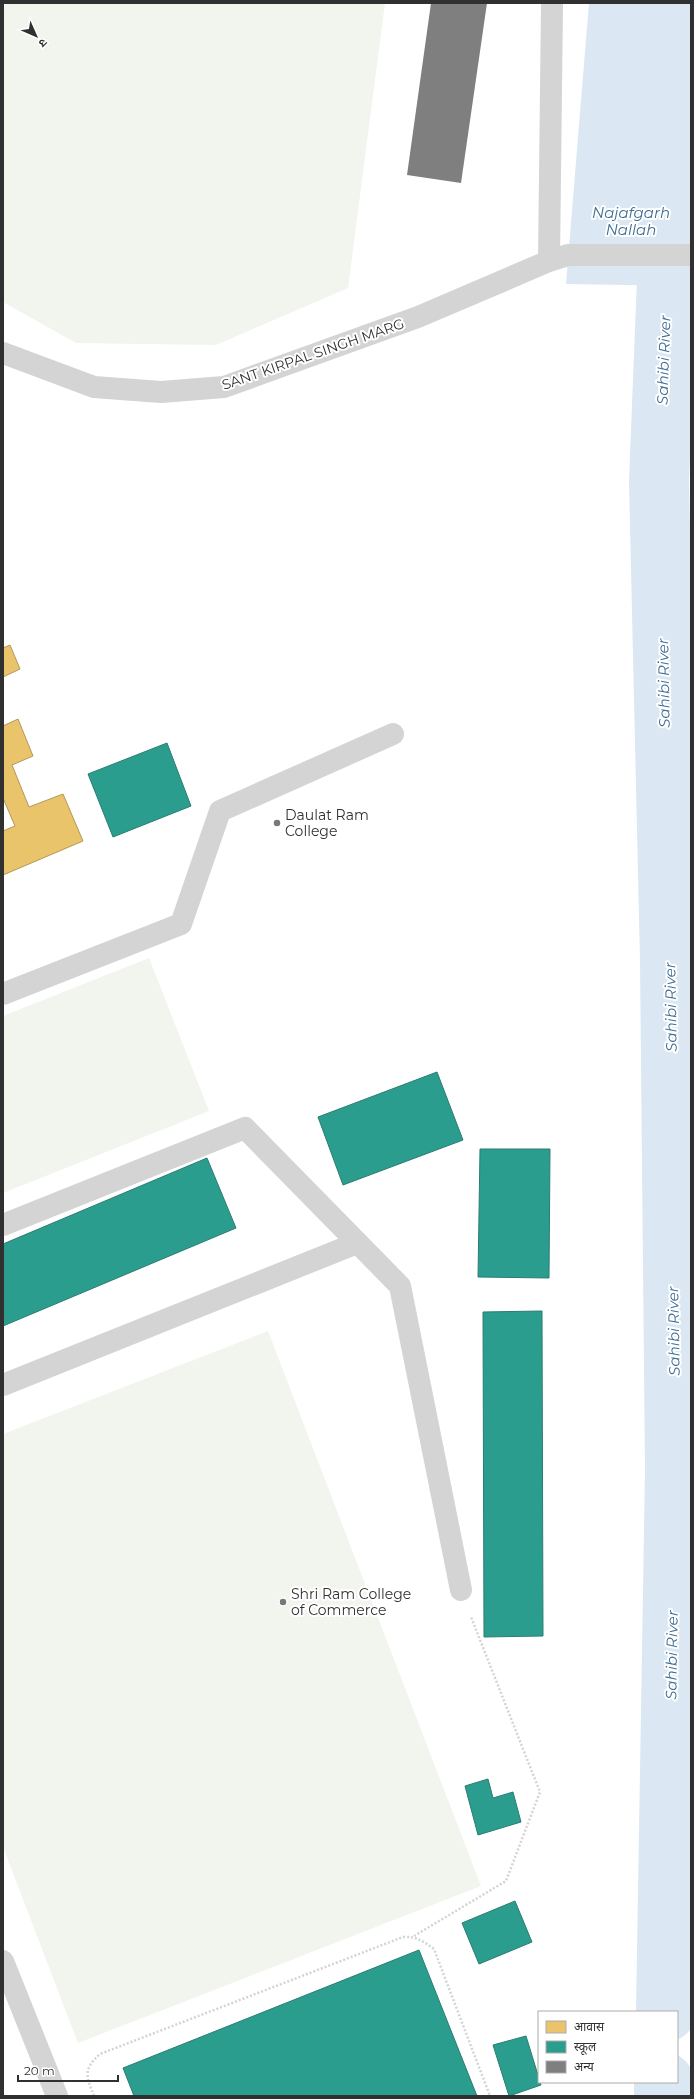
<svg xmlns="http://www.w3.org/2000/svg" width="694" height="2099" font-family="Montserrat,'Noto Sans Devanagari',sans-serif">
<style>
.green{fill:#f1f5ed}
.water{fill:#dbe7f2}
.homes{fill:#e9c46a;stroke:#b29859}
.schools{fill:#2a9d8f;stroke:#2c7c72}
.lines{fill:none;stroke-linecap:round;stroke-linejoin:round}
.river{stroke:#dbe7f2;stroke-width:60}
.building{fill:#7f7f7f}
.path{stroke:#d4d4d4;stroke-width:2.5;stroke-dasharray:2 2;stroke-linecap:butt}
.minor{stroke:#d4d4d4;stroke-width:22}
.poi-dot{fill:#787878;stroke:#fff;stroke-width:1.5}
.labels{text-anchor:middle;stroke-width:4;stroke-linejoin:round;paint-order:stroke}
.street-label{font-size:14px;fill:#303030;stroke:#fff}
.poi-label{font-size:14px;fill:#303030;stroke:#fff;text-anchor:start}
.water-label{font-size:15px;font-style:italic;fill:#3e6c93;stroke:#fff}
</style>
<rect width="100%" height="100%" fill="#fff"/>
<path class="green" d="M3 3H385L348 288 216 345 76 343 3 302Z
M149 958 209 1111 3 1193V1016Z
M268 1331 481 1886 78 2043 3 1847V1434Z"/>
<path class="water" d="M589 3H691V286L566 284Z"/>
<path class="homes" d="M10 645 20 669 3 677V648Z
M18 719 33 756 12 765 29 807 63 794 83 841 3 875V831L15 826 3 798V726Z"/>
<path class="schools" d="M167 743 191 806 113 837 88 774Z
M437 1072 463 1140 343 1185 318 1117Z
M480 1149H550L549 1278 478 1277Z
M207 1158 236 1228 3 1326V1244Z
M542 1311 543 1636 484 1637 483 1312Z
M488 1779 493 1798 513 1792 521 1822 478 1835 465 1786Z
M515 1901 532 1942 479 1964 462 1923Z
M419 1950 477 2096H134L123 2068Z
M526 2036 541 2085 509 2096 493 2045Z"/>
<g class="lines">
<path class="river" d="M666 2012 675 1470 670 960 659 481 670 203
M664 2096V2082"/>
</g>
<path class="building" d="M431 3H487L461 183 407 175Z"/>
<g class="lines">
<path class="path" d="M414 1936 506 1881 540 1792 471 1617
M94 2096C86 2076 83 2069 100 2054L403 1937C416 1936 423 1941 434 1949L490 2096"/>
<path class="minor" d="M549 261 552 3
M3 353 94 387 161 392 224 387 418 317 549 261 568 255H691
M3 994 181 924 220 811 393 734
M3 1225 245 1128 400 1286 461 1590
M3 1385 357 1243
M3 1961 57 2096"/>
</g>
<g class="poi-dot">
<circle cx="277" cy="823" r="4"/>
<circle cx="283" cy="1602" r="4"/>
</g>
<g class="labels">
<g class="street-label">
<text transform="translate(313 354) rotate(-19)" y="5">SANT KIRPAL SINGH MARG</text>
</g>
<g class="poi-label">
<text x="285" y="820">Daulat Ram<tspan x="285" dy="16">College</tspan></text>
<text x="291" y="1599">Shri Ram College<tspan x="291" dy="16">of Commerce</tspan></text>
</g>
<g class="water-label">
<text x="631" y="218">Najafgarh<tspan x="631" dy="17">Nallah</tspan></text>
<text transform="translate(664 360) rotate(-88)" y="5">Sahibi River</text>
<text transform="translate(664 683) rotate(-91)" y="5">Sahibi River</text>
<text transform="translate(671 1007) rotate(-91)" y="5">Sahibi River</text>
<text transform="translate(674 1331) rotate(-91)" y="5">Sahibi River</text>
<text transform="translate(672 1655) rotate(-89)" y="5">Sahibi River</text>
</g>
</g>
<rect width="694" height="2099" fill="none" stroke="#303030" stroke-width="8"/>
<rect x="538" y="2011" width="140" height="72" fill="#ffffff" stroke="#acacac"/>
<rect x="546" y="2021" width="20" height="12" fill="#e9c46a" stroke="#acacac"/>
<text x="574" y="2031" font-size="12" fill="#303030">आवास</text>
<rect x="546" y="2041" width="20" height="12" fill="#2a9d8f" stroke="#acacac"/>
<text x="574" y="2051" font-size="12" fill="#303030">स्कूल</text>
<rect x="546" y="2061" width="20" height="12" fill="#7f7f7f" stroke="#acacac"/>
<text x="574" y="2071" font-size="12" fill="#303030">अन्य</text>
<g transform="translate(36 36) rotate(135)" stroke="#ffffff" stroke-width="3" paint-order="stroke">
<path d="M0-3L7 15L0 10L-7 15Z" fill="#303030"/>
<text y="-6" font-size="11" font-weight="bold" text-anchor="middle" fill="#303030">उ</text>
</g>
<path d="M18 2075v6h100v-6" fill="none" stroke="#303030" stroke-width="2"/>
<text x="24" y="2075" font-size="12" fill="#303030" stroke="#ffffff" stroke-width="3" paint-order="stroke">20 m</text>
</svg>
